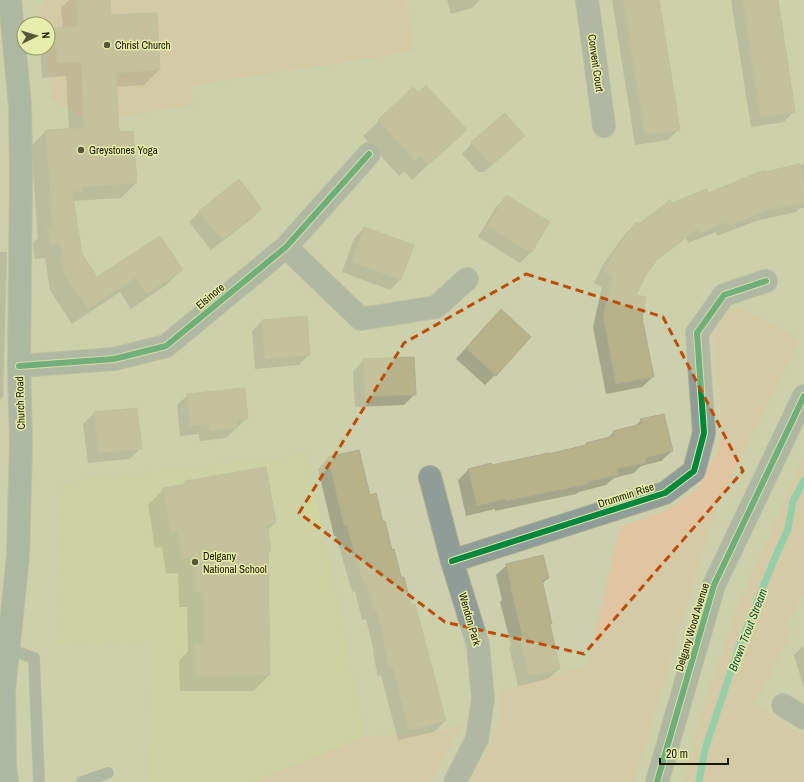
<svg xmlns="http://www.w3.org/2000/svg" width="804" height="782" font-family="'Archivo Narrow',sans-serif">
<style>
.built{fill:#cfd59c}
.green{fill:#e1c4a0}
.shadow{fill:#0003}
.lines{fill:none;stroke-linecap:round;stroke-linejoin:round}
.stream{stroke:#56cda8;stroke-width:7}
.building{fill:#b8b28b;stroke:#aeac90}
.lane-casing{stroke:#a9ac90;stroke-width:12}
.street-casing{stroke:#a9ac90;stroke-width:24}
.secondary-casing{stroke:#a9ac90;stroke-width:24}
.lane{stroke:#8f9c98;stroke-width:11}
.street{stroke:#8f9c98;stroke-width:22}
.secondary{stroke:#899992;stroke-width:22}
.cycleway-casing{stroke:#e6ecaa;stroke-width:8}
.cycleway{stroke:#00873e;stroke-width:6}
.marked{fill:none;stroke:#be4c0a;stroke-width:3;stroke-dasharray:8 5;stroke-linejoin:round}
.poi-dot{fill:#56583c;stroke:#e6ecaa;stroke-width:1.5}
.labels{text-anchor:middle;stroke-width:3;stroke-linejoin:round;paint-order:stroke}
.poi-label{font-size:11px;fill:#161700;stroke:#e6ecaa;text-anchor:start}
.street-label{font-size:11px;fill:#161700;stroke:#e6ecaa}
.water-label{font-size:12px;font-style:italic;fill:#0b4d3d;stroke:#e6ecaa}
</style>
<rect width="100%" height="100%" fill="#ccd0ac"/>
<path class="built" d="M307 454 365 737 253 782H148L146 643 57 646 63 482Z"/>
<path class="green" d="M46 0H406L414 51 190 86 193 105 90 122 51 99 45 48H48V24H42L40 6Z
M738 307 776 326 799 340 717 506 634 782H470L491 745 500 714 499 691 588 666 620 527 667 510 696 490 718 452 722 431 713 337 723 314Z
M804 456V594L787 626 794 629 755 704 804 735V782H685L703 707 736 610Z
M464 723 430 782H253L365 737 435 733Z"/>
<path class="shadow" d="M69 0H109L110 16 159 70 144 85 116 87 118 133 136 183 121 198 72 201 81 255 97 278 181 270 166 285 131 309 120 292 72 324 50 290 45 258 35 259 33 243 38 238 31 146 46 131 69 130 66 76 42 78 40 48H48V36L55 29 63 28 61 8Z
M447 0H480L472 8 451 14Z
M612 0H658L679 129 668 140 635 145Z
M731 0H777L794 111 784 122 751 127Z
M413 89 418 94 465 130 412 180 404 171 399 176 363 136Z
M524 136 484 172H478L462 154 472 143Z
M804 163V208H800L796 212 756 221 717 236 716 232 688 243 686 238 653 263 646 272 635 296 641 318 653 377 642 387 606 394 593 327 602 287 594 283 602 266 626 233 636 223 639 225 672 204 708 194 764 173 802 165Z
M507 196 531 252 520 263 478 237 496 207Z
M261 209 250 220 211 250 189 222 200 211Z
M364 228 400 280 390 290 342 272 354 239Z
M0 252H7L3 397 0 400Z
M262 321 309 354 299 365 255 369 252 331Z
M490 321 495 375 485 385 456 359Z
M364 360 415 394 404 405 355 407 353 371Z
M188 395 247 418 226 438 200 441 199 434 180 436 177 405Z
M137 409 141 448 130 459 88 463 83 424 94 413Z
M641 420 672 451 661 461 641 466 634 473 614 478 606 485 579 492 576 494 495 511V509L466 516 458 480 468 470 548 455 584 446 586 444 606 439 614 432 634 427Z
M328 458 369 496 382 523 445 721 434 732 398 740 381 675 378 676 373 654 374 652 366 619 362 620 355 591 352 592 336 536H334L318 469Z
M186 482 275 523 267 531 270 550 267 553 269 675 254 691H180L179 661 188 651 187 607H179L178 573 166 574 162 547 155 548 148 505 164 489 182 486Z
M507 565 548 578 542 584 551 623 549 626 559 669 548 679 518 686 509 647 511 645 500 602 502 600 496 575Z
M804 645V688L794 655Z"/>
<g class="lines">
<path class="stream" d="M699 782 705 749 739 647 774 560 788 529 793 501 804 480"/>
</g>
<path class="building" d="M76 0H110L111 15 157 13 160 70 116 73 119 132 133 131 137 183 82 187 83 191 72 192 82 254 97 277 160 236 183 270 147 294 135 278 88 309 64 275 60 243 50 245 47 227 52 226 46 130 84 128 81 62 57 63 55 28 78 26Z
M623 0H659L680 130 645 135Z
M743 0H778L795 112 761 117 747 34H748Z
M426 85 467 130 428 165 420 156 415 161 378 120 413 87 418 93Z
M505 113 525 136 495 162H488L471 142Z
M800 164 804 185V203L767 210 728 226 726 222 699 234 697 229 658 258 647 273 636 295 646 297 642 318 654 377 616 384 603 316 612 276 604 272 613 254 636 222 639 224 670 200 672 203 707 189 708 193 764 170 765 172Z
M239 179 262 209 222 240 199 211Z
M506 195 550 222 531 253 487 226Z
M364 227 414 245 401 280 352 262Z
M501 309 531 337 496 376 466 348Z
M307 316 310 355 265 359 262 320Z
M414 357 416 395 365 397 363 359Z
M245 388 248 419 237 420V428L210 431 209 424 190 426 187 394Z
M137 408 142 449 98 453 94 412Z
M664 414 673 451 645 458 646 463 617 469 618 475 588 482V484L506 501 505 499 477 506 468 469 491 463 492 465 549 453V454L586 445V443L614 436 613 431 642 424 640 419Z
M359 450 370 495 376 493 383 522 385 521 392 550 394 549 401 577H404L411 605 415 604 446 721 409 730 392 665 389 666 383 642H385L376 609H373L366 581 363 582 347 526H344L328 457Z
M266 467 276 523 267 525 271 551H268L270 675 195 676 194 644H204L203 591 194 592 193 558 182 559 177 532 171 533 163 488 186 484 185 481Z
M543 555 549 578 542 580 552 624H550L560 669 529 676 519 636 522 635 511 590H512L506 564Z"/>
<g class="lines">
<g class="lane-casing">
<path id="lane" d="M9 649 34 658 39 782
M82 782 108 773"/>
</g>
<g class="street-casing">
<path id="street" d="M587 0 604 126
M286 247 361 319 436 307 467 279
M19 366 114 359 166 346 286 247 369 154
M430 477 452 561 478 645 483 699 477 739 455 782
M452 561 665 493 694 471 704 433 697 333 724 295 766 281
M783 705 804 718"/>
</g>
<g class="secondary-casing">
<path id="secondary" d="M7 782 5 765 4 690 18 556 21 444 19 366 21 176 20 106 10 0
M657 782 714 585 804 396"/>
</g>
<use href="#lane" class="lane"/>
<use href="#street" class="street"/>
<use href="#secondary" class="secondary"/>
<g class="cycleway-casing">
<path id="cycleway" d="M19 366 114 359 166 346 286 247 369 154
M452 561 665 493 694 471 704 433 697 333 724 295 766 281
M657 782 714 585 804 396"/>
</g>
<use href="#cycleway" class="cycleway"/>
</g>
<path d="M0 0H804V782H0ZM526 274 663 317 743 471 584 654 445 622 299 513 404 343Z" fill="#ccd0ac" fill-opacity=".55" fill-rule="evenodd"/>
<path class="marked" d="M526 274 663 317 743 471 584 654 445 622 299 513 404 343Z"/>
<g class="poi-dot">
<circle cx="107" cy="45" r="4"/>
<circle cx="81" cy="150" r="4"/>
<circle cx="195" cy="562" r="4"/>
</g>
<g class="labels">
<g class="poi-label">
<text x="115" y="49">Christ Church</text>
<text x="89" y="154">Greystones Yoga</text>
<text x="203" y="560">Delgany<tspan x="203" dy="13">National School</tspan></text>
</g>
<g class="street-label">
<text transform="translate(596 63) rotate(82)" y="4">Convent Court</text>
<text transform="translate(210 296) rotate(-40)" y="4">Elsinore</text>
<text transform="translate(20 403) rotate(-92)" y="4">Church Road</text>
<text transform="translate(626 495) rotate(-18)" y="4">Drummin Rise</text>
<text transform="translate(470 619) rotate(74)" y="4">Wendon Park</text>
<text transform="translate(692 627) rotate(-73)" y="4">Delgany Wood Avenue</text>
</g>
<g class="water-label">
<text transform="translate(748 630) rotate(-69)" y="4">Brown Trout Stream</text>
</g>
</g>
<g transform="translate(36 36) rotate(85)"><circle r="19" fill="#e6ecaa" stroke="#939766"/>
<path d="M0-3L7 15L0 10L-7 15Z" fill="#56583c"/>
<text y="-6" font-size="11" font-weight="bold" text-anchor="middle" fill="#161700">N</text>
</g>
<path d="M660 758v6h68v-6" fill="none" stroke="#161700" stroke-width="2"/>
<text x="666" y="758" font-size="12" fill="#161700" stroke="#e6ecaa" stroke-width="3" paint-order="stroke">20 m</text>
</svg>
